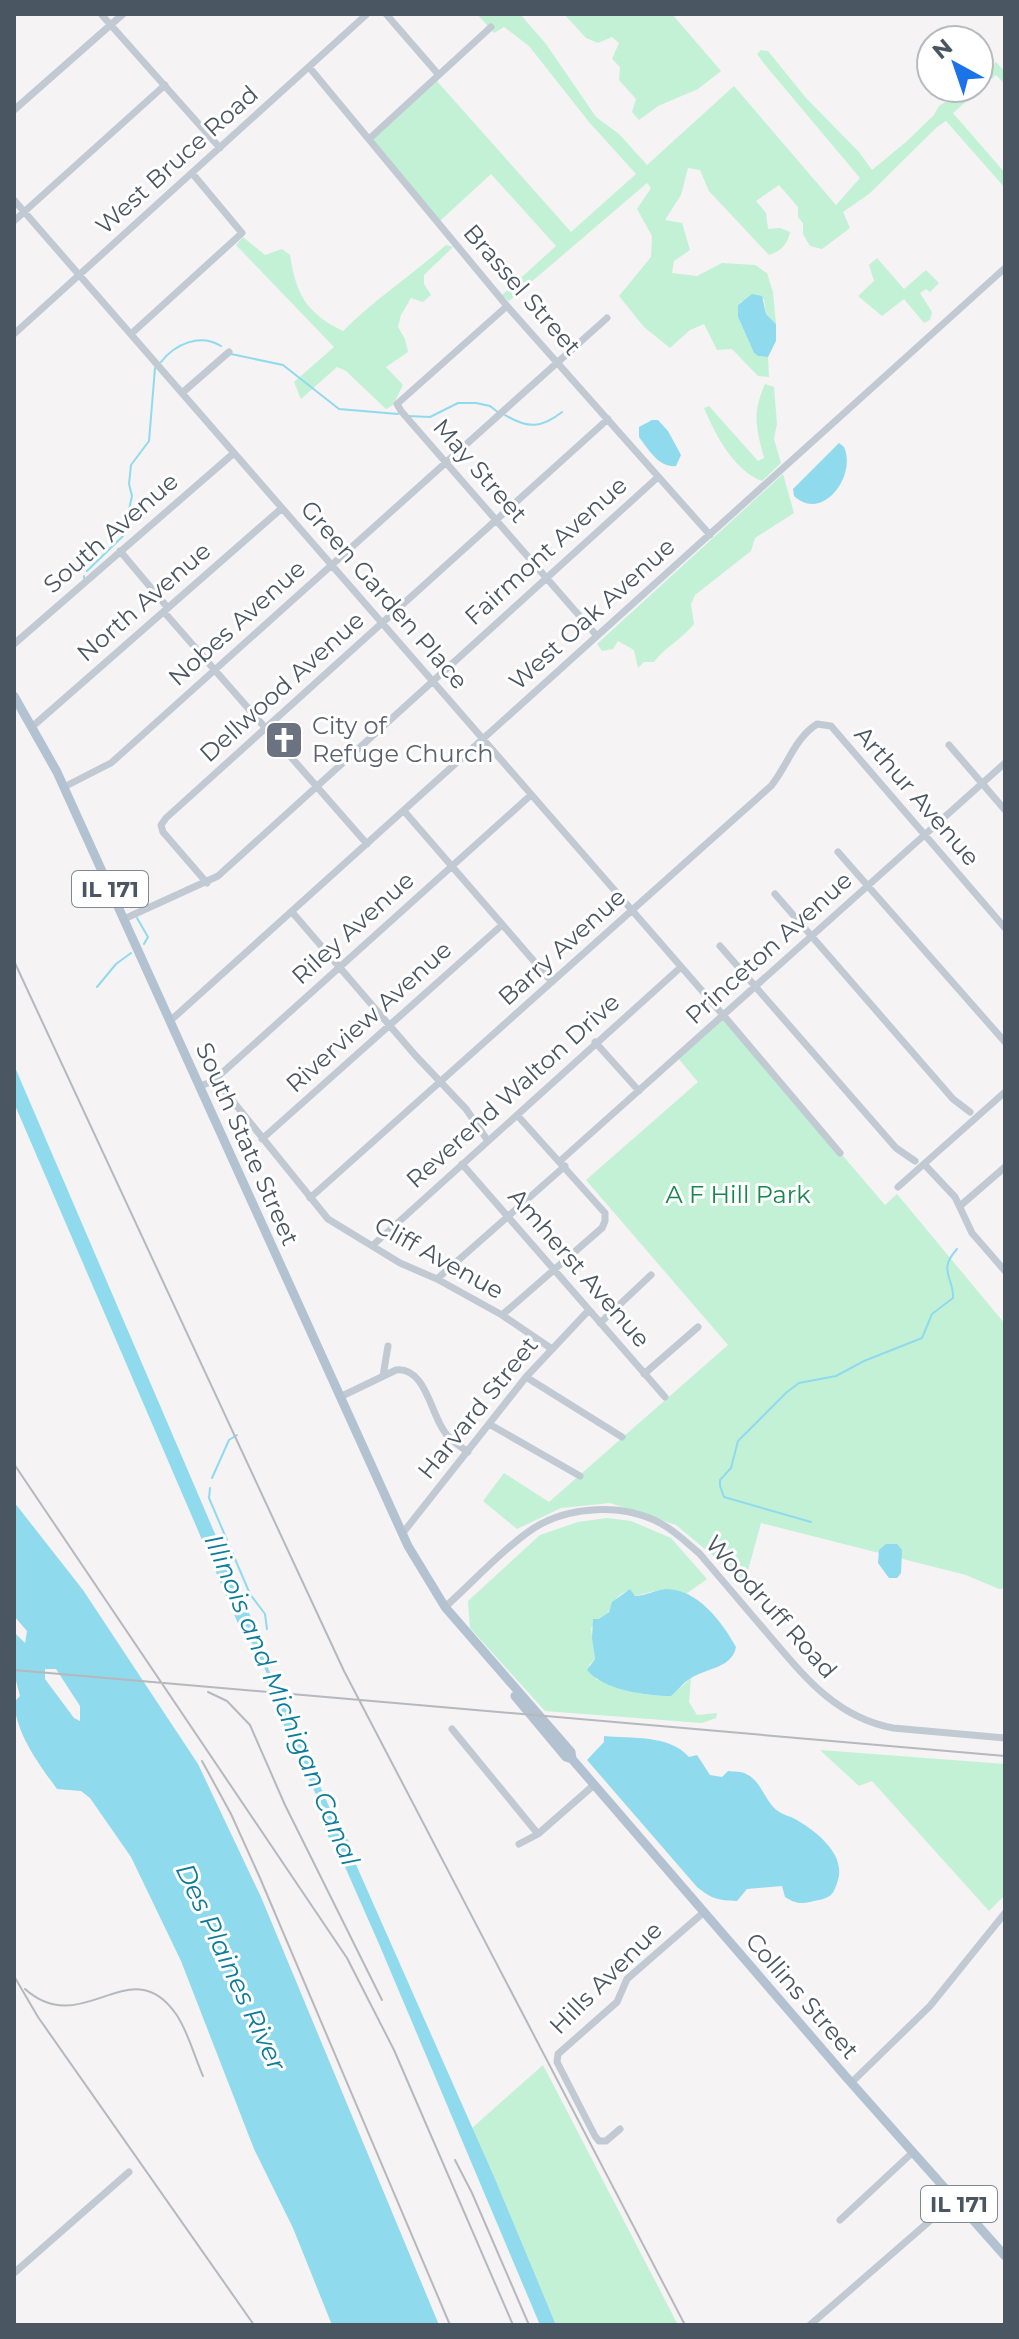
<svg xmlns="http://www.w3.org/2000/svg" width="1019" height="2339" font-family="Montserrat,sans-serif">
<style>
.green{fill:#c3f1d5}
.water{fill:#90daee;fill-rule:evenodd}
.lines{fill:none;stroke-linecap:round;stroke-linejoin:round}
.stream{stroke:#90daee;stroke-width:2}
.minor{stroke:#c1cad2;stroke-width:7}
.major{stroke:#b3c2d1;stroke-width:9}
.rail{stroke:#b5b8bd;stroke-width:2}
.labels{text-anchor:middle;stroke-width:6;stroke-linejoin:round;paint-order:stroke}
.shield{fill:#fff;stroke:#808990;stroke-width:2}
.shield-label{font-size:22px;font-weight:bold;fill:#4a5661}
.street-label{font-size:24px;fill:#4a5661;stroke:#fff}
.worship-label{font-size:24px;fill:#5b616d;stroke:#fff;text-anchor:start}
.park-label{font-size:24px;fill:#17864f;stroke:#fff}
.water-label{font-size:26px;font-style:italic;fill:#0c7c9b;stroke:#fff}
</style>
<rect width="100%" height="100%" fill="#f5f3f3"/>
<path class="green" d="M477 14H520L546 44 596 117 619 134 647 165 734 86 836 205 860 178 766 66 757 54 761 50 768 51 806 98 859 152 872 170 906 142 934 115 939 106 956 95V88H979V75L996 62 1005 72V84L996 75 953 113 1005 173V188L946 121 937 127 869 194 843 212 850 228 822 249 810 246 803 234V223L798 217V207L779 185 756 201 766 213 768 229 780 228 790 232C787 245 781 251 769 255L709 191 700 170 688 168 681 195 665 220 682 223 690 250 674 261 672 273 697 276 722 263 755 265 767 273 773 292 776 324 766 314 764 299 742 301 738 305V317L754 353 758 356 768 357 769 377 758 376 732 349 717 350 704 324 690 330 670 348 644 327 619 296 651 257 652 236 637 209 651 188 647 183 509 301 502 295 556 246 491 174 440 221 372 138 436 80 571 232 636 174 589 122 529 46 504 27 494 33Z
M564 14H672L721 71 698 89 658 106 639 120 632 112 636 99 619 80 620 67 612 59 619 43 612 37 598 43 586 38Z
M243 237 265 255 282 249 290 255C296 294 306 313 343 331 375 299 412 275 446 245L453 247 424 275V284L431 295 423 302 411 298 401 315 398 327 405 339 408 352 386 367 403 385 393 405 386 409 346 371 337 367 301 399 294 382 334 347 236 245Z
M877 258 904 289 926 270 939 283 930 292 926 289 920 293 932 312 930 320 924 323 904 299 882 316 858 296 874 281 869 265Z
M765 384 774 387 777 424 774 439 781 463 762 481C734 471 715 434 704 408L709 406 758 461 764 458C756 427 752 414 765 384Z
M783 474 794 513 755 538 751 551 695 595 691 604 694 624C680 641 666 646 654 662H644L638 668 634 650 618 641 613 649 602 651 597 644Z
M724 1017 885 1205 897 1194 1005 1324V1588L999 1589 966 1575 761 1523 744 1585 734 1573 676 1525 610 1503 561 1508 517 1529 483 1501 504 1473 549 1502 728 1345 586 1180 698 1082 678 1058Z
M607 1518 631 1521 671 1538 707 1579 686 1594 663 1589 635 1596 630 1590C611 1597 617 1603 607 1613 602 1618 596 1622 591 1628L595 1659 589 1665 596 1679C612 1686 647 1698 664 1695 676 1694 683 1685 691 1678L689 1702 697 1715 717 1713 716 1718 702 1723 545 1711 470 1628 468 1601 540 1535 578 1522Z
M820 1750 1005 1764V1895L989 1911 872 1781 859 1786Z
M543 2065 678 2325H556L472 2128Z"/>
<path class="water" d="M752 294 762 296 766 314 776 324V341L768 357 758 356 754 353 738 317V305Z
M652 420H658L668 431 681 455 676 466C659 468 648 449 639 437V427Z
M839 443 844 447C857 475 823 523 794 496L793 489Z
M14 1065 255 1627 258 1644 271 1675 274 1676C293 1721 311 1766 331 1811 342 1821 343 1836 353 1847L350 1851 495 2179 556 2325H540L379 1944 338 1851 324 1830 325 1814 270 1695 266 1680 268 1676 254 1646 240 1628 14 1103Z
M14 1502 83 1590 198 1764 261 1897 439 2325H332L293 2228 254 2149 181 1961 131 1857 90 1798 81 1791 57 1789C38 1763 14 1731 14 1698L16 1700 20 1696 14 1673V1632L25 1643 27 1631 14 1616ZM45 1669H56L80 1706V1721L74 1718 45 1679Z
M886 1544H897L902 1550 901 1573 897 1578H889L878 1563 879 1550Z
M630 1589 635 1596C646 1596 654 1590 666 1589 698 1589 722 1622 736 1647 732 1668 707 1668 691 1678 683 1683 678 1690 671 1696 647 1696 603 1690 587 1670L595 1659 592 1638 593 1619H599L609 1612 612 1602Z
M604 1736C631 1739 669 1734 689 1757L697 1755 710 1775 722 1777 728 1771C734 1772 742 1771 746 1774 761 1780 765 1802 778 1811 783 1815 790 1816 795 1819 815 1830 846 1854 838 1880 834 1892 833 1897 819 1900 805 1903 799 1906 785 1897L782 1886 747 1889 737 1901C719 1900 713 1900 697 1887L587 1760 604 1742Z"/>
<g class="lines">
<path class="stream" d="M231 354 283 365 339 409 398 414
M161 362C175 344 200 333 221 346
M505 415C528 429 542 428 562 412
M407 416 430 417 458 403H476L490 406 499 413
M87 571 123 536 132 496 129 484 131 465 149 441 155 368
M84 578V576
M137 918 148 937 144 944
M97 987 116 964 131 953
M212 1478 229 1440 237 1435
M210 1488 209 1498 250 1594 265 1614 267 1629
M811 1522 724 1497 720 1486V1480L731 1468 738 1441 787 1392 799 1383 836 1376 864 1361 922 1338 932 1314 953 1298C954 1277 937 1271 957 1249"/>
<path class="minor" d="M101 14 220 148
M386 14 438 74
M309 67 507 306 710 535
M14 110 123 14
M369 139 491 27
M14 200 724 1016 840 1153
M14 221 165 85
M507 306 397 404 401 411 597 636
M14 334 367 14
M131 334 242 233 192 173
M182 393 229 352
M120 551 168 608
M164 612 367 844
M14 644 234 453
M33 726 282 508
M949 745 1005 810
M64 787 111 763 607 318
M404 811 552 982
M838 852 1005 1042
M207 883 163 832 161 825 166 818 608 419
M775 894 953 1099 970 1112
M292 912 415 1055 466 1109 488 1141
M124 919 218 876 658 477
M720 946 896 1148 915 1161
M170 1021 1005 268
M595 1042 639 1091
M212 1082 219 1084 328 1219 400 1263 437 1279 502 1315 552 1349
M199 1086 212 1082 531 795
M262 1139 502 925
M560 1161 1005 763
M462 1164 665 1397
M924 1164 955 1197 972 1233 1005 1271
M898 1187 1005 1092
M310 1198 771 786C788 765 794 739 817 724L831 726 1005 928
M960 1206 1005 1167
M372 1246 681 967
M437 1279 565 1166
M502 1315 602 1228 605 1221V1213L517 1115
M600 1323 651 1275
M644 1374 698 1327
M383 1376 388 1346
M526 1377 622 1437
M340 1397 396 1370C425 1367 430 1411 444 1431 449 1440 460 1446 468 1452
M489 1424 580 1476
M402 1534 526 1377 589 1310
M445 1607C471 1584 505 1547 534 1528 569 1506 622 1503 660 1523 675 1531 686 1542 699 1553 722 1580 745 1607 768 1634 804 1676 835 1717 893 1728L1005 1738
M452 1729 538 1834
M519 1844 538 1834 594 1785
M851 2083 930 2006 1005 1913
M620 2129 606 2141H599L595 2136 557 2062 558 2054 617 2002 627 1979 704 1912
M840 2220 913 2152
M14 2273 129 2172
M810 2325 955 2199"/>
<path class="major" d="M14 696 57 772 408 1546 445 1607 571 1752 572 1759
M515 1696 566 1757 572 1759 847 2078 1005 2256"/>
<path class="rail" d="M14 961 344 1671 685 2325
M14 1464 347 1958 394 2050 513 2325
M14 1670 1005 1756
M208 1692 227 1701 250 1725 285 1805 382 2000
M202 1761 231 1814 260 1878 450 2325
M14 1976 38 2017 254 2325
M25 1989C83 2041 130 1948 176 2014 188 2031 194 2056 203 2076
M455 2160 472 2193 529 2325"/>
</g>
<defs>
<g id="church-square" transform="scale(2)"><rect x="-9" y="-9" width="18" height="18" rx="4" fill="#6b7280" stroke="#fff"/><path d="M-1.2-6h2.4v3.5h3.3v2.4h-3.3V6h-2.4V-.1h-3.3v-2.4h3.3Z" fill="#fff"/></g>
</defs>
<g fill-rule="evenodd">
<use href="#church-square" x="284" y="740"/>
</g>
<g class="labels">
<g class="shield">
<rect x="72" y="871" width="76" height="36" rx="6"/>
<rect x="921" y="2186" width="76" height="36" rx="6"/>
</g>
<g class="shield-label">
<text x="110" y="897">IL 171</text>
<text x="959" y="2212">IL 171</text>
</g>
<g class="street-label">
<text transform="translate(177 160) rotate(-42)" y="8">West Bruce Road</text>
<text transform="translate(522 290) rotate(49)" y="8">Brassel Street</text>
<text transform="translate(480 471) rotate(49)" y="8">May Street</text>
<text transform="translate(111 533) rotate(-41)" y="8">South Avenue</text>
<text transform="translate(546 551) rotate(-42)" y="8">Fairmont Avenue</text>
<text transform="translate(384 595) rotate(49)" y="8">Green Garden Place</text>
<text transform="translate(144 602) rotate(-41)" y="8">North Avenue</text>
<text transform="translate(592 614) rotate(-42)" y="8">West Oak Avenue</text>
<text transform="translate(237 623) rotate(-42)" y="8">Nobes Avenue</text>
<text transform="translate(282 687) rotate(-42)" y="8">Dellwood Avenue</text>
<text transform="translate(917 796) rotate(49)" y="8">Arthur Avenue</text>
<text transform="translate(353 928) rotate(-42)" y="8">Riley Avenue</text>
<text transform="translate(562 947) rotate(-42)" y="8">Barry Avenue</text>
<text transform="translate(769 948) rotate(-42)" y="8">Princeton Avenue</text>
<text transform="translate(369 1017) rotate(-42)" y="8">Riverview Avenue</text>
<text transform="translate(513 1091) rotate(-42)" y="8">Reverend Walton Drive</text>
<text transform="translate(247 1144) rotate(66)" y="8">South State Street</text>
<text transform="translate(439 1258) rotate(29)" y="8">Cliff Avenue</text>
<text transform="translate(579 1268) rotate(49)" y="8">Amherst Avenue</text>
<text transform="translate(478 1408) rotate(-51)" y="8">Harvard Street</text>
<text transform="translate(771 1607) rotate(48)" y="8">Woodruff Road</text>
<text transform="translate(606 1978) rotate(-45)" y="8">Hills Avenue</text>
<text transform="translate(802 1996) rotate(49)" y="8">Collins Street</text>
</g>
<g class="worship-label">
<text x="312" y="734">City of<tspan x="312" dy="28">Refuge Church</tspan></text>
</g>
<g class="park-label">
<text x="738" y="1203">A F Hill Park</text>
</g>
<g class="water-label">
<text transform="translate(282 1700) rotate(67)" y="9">Illinois and Michigan Canal</text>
<text transform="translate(231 1967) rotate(65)" y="9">Des Plaines River</text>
</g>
</g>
<rect width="1019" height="2339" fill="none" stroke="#4a5661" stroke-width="32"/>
<g transform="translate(955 64) rotate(320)"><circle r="38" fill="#ffffff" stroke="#b7bbc0" stroke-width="2"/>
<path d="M0-6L14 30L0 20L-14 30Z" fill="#1a73e8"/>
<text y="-12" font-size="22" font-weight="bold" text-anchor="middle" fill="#4a5661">N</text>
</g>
</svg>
